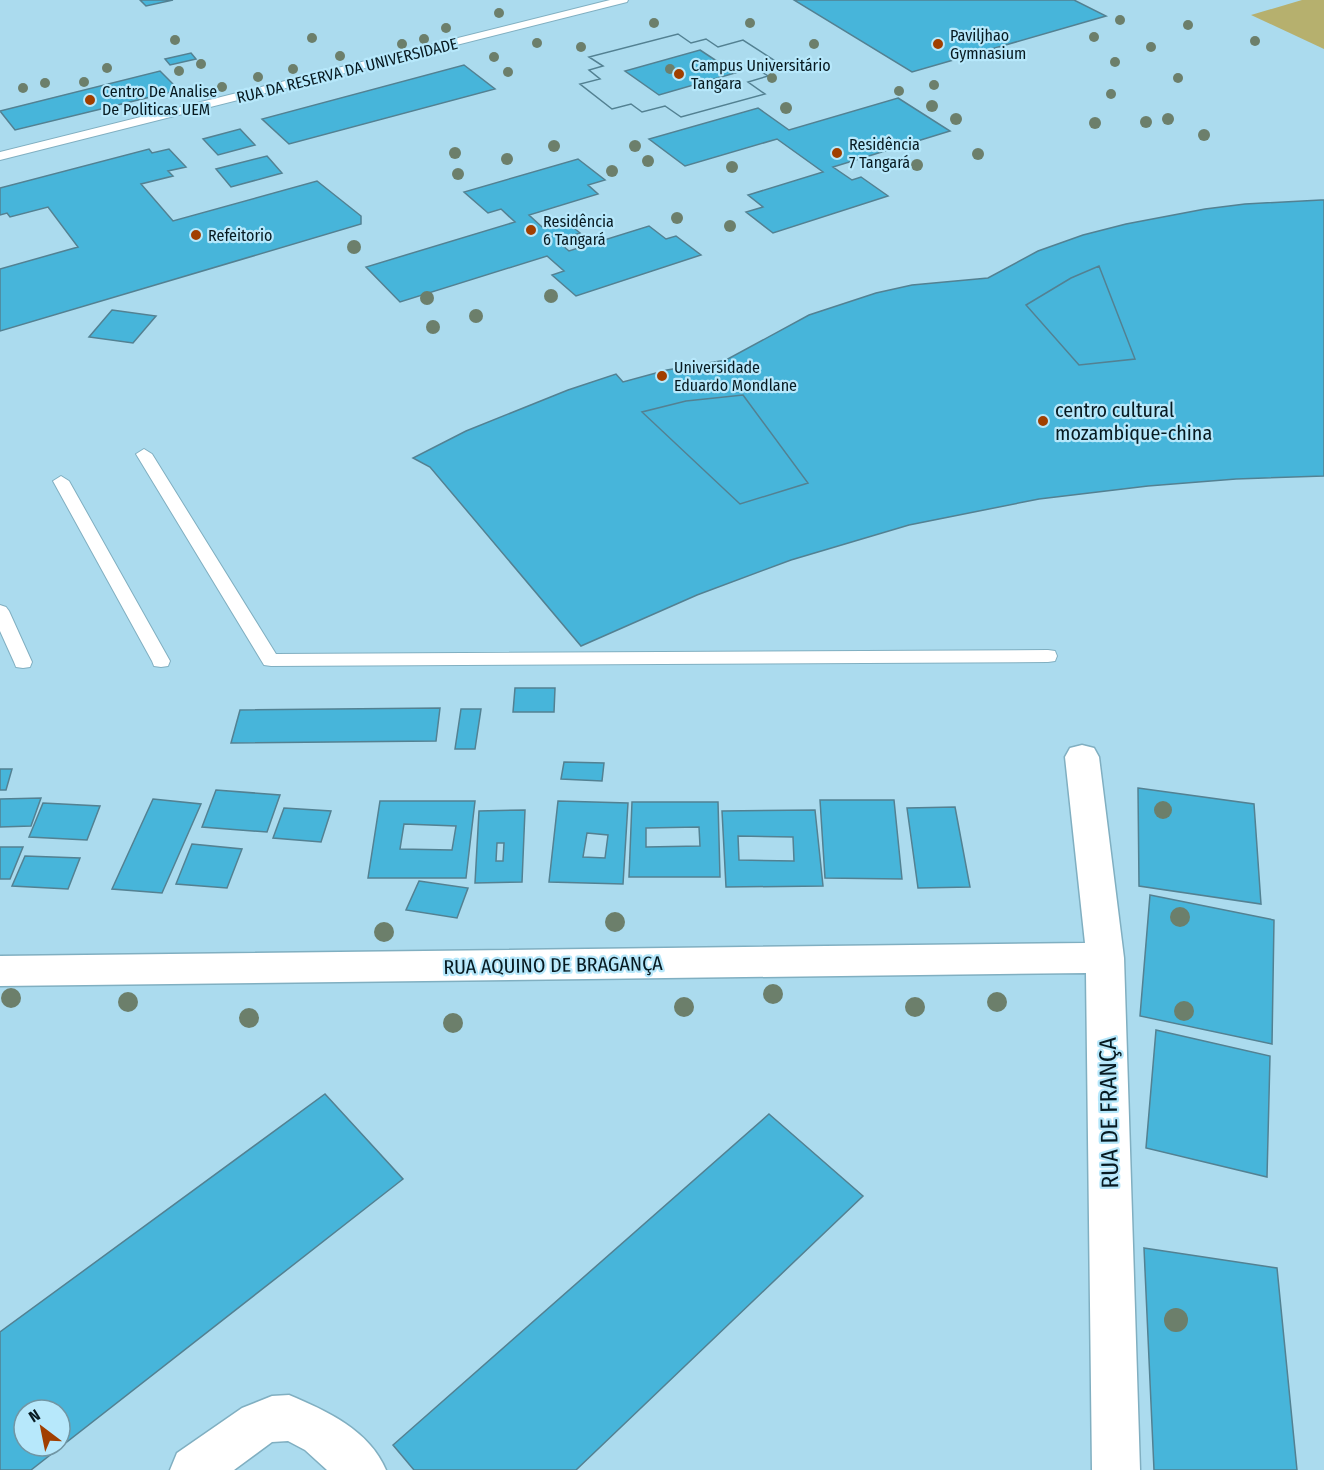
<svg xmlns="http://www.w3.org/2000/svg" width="1324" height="1470" font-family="'Fira Sans Condensed',sans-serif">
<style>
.green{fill:#b6b06e}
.building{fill:#47b5da;stroke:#538192;stroke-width:1.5;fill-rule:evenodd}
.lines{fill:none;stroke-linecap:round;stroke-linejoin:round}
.lane-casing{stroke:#80afc1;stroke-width:2}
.street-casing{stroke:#80afc1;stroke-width:3}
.lane{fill:#fff;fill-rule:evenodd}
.street{fill:#fff;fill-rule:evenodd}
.tree{fill:#6c7f6b}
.poi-dot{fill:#a13f00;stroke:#b7e8fb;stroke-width:2}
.labels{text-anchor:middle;stroke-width:4.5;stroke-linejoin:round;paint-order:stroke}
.far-poi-label{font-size:16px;fill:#071a21;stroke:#b7e8fb;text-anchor:start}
.far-street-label{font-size:16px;fill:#071a21;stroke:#b7e8fb}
.poi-label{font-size:20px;fill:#071a21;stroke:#b7e8fb;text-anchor:start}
.street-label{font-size:20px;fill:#071a21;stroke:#b7e8fb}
.near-street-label{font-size:24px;fill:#071a21;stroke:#b7e8fb}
</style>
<rect width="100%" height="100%" fill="#abdbee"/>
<path class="green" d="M1302 0H1324V49L1251 15Z"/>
<path class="building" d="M140 0H173L146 6Z
M794 0H1074L1106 16 912 72Z
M678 34 691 43 706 39 718 47 743 40 783 66 762 72 768 76 748 82 765 94 681 117 665 106 642 112 631 104 612 109 580 84 600 79 589 70 603 66 589 57ZM700 50 735 73 659 95 625 71Z
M678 34 691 43 706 39 718 47 743 40 783 66 762 72 768 76 748 82 765 94 681 117 665 106 642 112 631 104 612 109 580 84 600 79 589 70 603 66 589 57Z
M191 53 196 59 170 65 165 59Z
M464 65 495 89 289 144 262 119Z
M160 71 179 90 15 130 0 111Z
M898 98 950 131 833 167 852 180 861 177 888 196 773 233 746 212 763 207 748 195 823 172 777 139 685 166 649 139 758 108 789 130Z
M240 129 255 145 218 155 203 139Z
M149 149 152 153 169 149 186 167 168 171 173 176 141 184 173 221 317 181 361 216V224L0 331V269L78 247 48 207 10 217 7 213 0 215V188Z
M267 156 282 173 231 187 216 169Z
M578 159 605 180 588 185 598 194 529 215 542 227 564 220 580 233 557 241 569 251 649 226 666 239 676 236 701 255 576 296 552 275 564 271 547 256 400 302 366 267 515 222 501 209 488 213 464 192Z
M1321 200H1324V476L1236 479 1148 486 1039 499 909 525 791 560 697 595 581 646 430 467 413 458 466 431 568 390 616 374 623 382 667 370 726 360 809 315 876 293 912 285 988 278 1038 251 1083 235 1126 224 1205 209 1245 204ZM1099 266 1135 359 1079 365 1026 305 1071 278ZM743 395 808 483 740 504 642 412 686 401Z
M1099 266 1135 359 1079 365 1026 305 1071 278Z
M112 310 156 316 133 343 89 337Z
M743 395 808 483 740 504 642 412 686 401Z
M515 688H555L554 712H513Z
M440 708 436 741 231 743 240 710Z
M461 709H481L475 749H455Z
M564 762 604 763 602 781 561 779Z
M0 769H12L6 790H0Z
M1138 788 1254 804 1261 904 1139 886Z
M216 790 280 795 267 832 202 827Z
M41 798 31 826 0 827V799Z
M153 799 201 804 162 893 112 889Z
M820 800H894L902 879 825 878Z
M380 801H475L466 878H368ZM404 824 456 826 452 850 400 849Z
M558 801 628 803 623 884 549 882ZM587 833 608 835 605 858 583 857Z
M632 802H718L720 877H629ZM699 827 700 846 646 847V828Z
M43 803 100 806 87 840 29 837Z
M955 807 970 887 918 888 907 808Z
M284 808 331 811 321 842 273 838Z
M525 810 522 882 475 883 479 811ZM497 843H504L503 861H496Z
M815 810 823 886 726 887 722 811ZM738 836 793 837 794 861 739 860Z
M192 844 242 849 227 888 176 884Z
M0 847H23L10 879H0Z
M25 856 80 858 68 889 12 886Z
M419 881 468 888 457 918 406 910Z
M1150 895 1274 920 1272 1044 1140 1016Z
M1156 1030 1270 1056 1267 1177 1146 1148Z
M325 1094 403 1179 31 1470H0V1332ZM24 1410H60V1446H24Z
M769 1114 863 1196 576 1470H414L393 1445Z
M1144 1248 1277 1268 1297 1470H1154Z"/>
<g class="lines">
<g class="lane-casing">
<path id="lane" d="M610 0H628L627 2 0 160V152Z
M144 449 152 454 276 654 1048 650 1055 651 1057 656 1055 661 1048 662 271 666 264 665 136 454Z
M61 476 69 481 170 661 168 666 161 667 154 666 152 661 53 481Z
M0 605 6 607 9 611 32 662 30 667 23 668 16 667 14 662 0 631Z"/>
</g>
<g class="street-casing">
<path id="street" d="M1082 745 1094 748 1099 757 1124 958 1140 1470H1092L1086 973 0 986V956L1085 943 1065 757 1070 748Z
M289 1395C327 1411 369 1430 386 1470H327L305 1450 288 1441 272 1442 234 1470H170L177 1453 242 1408 272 1396Z"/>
</g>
<use href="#lane" class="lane"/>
<use href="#street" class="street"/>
</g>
<g class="tree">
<circle cx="499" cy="13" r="5"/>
<circle cx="1120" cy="20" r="5"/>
<circle cx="654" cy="23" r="5"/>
<circle cx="750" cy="23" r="5"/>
<circle cx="1188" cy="25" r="5"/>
<circle cx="446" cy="28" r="5"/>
<circle cx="1094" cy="37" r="5"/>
<circle cx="312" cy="38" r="5"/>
<circle cx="424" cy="39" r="5"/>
<circle cx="175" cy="40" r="5"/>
<circle cx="1255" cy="41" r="5"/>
<circle cx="537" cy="43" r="5"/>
<circle cx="402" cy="44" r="5"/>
<circle cx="814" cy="44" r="5"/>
<circle cx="581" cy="47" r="5"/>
<circle cx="1151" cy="47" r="5"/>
<circle cx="340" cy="56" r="5"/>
<circle cx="494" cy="57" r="5"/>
<circle cx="1115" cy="62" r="5"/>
<circle cx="201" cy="64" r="5"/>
<circle cx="107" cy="68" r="5"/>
<circle cx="293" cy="69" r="5"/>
<circle cx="670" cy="69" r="5"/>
<circle cx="179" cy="71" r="5"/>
<circle cx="508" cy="72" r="5"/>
<circle cx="258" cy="77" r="5"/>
<circle cx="772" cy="78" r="5"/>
<circle cx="1178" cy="78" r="5"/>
<circle cx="84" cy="82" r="5"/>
<circle cx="45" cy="83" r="5"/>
<circle cx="934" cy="85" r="5"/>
<circle cx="222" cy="87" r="5"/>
<circle cx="23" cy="88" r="5"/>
<circle cx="899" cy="91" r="5"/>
<circle cx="1111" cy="94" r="5"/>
<circle cx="932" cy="106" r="6"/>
<circle cx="786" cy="108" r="6"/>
<circle cx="956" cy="119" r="6"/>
<circle cx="1168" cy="119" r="6"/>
<circle cx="1146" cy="122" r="6"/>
<circle cx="1095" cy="123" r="6"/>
<circle cx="1204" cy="135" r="6"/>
<circle cx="554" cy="146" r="6"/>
<circle cx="635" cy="146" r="6"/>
<circle cx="455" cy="153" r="6"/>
<circle cx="978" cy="154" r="6"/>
<circle cx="507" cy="159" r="6"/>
<circle cx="648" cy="161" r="6"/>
<circle cx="917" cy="165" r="6"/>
<circle cx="732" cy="167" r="6"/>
<circle cx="612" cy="171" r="6"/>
<circle cx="458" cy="174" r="6"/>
<circle cx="677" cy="218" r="6"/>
<circle cx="730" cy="226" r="6"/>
<circle cx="354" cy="247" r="7"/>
<circle cx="551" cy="296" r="7"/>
<circle cx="427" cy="298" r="7"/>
<circle cx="476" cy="316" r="7"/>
<circle cx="433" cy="327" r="7"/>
<circle cx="1163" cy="810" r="9"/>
<circle cx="1180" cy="917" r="10"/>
<circle cx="615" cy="922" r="10"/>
<circle cx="384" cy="932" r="10"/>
<circle cx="773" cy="994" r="10"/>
<circle cx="11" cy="998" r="10"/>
<circle cx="128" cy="1002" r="10"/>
<circle cx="997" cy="1002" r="10"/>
<circle cx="684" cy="1007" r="10"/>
<circle cx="915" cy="1007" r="10"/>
<circle cx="1184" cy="1011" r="10"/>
<circle cx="249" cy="1018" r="10"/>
<circle cx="453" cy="1023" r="10"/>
<circle cx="1176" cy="1320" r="12"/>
</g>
<g class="poi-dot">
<circle cx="938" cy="44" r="6"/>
<circle cx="679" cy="74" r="6"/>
<circle cx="90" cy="100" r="6"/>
<circle cx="837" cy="153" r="6"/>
<circle cx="531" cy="230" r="6"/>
<circle cx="196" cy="235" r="6"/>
<circle cx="662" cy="376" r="6"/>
<circle cx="1043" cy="421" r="6"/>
</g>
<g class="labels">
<g class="far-poi-label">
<text x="950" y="41">Paviljhao<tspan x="950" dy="18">Gymnasium</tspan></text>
<text x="691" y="71">Campus Universitário<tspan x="691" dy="18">Tangara</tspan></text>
<text x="102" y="97">Centro De Analise<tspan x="102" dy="18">De Politicas UEM</tspan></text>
<text x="849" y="150">Residência<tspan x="849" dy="18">7 Tangará</tspan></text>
<text x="543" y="227">Residência<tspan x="543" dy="18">6 Tangará</tspan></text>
<text x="208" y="241">Refeitorio</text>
<text x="674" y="373">Universidade<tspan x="674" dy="18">Eduardo Mondlane</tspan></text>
</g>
<g class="far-street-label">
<text transform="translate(347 70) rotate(-14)" y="6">RUA DA RESERVA DA UNIVERSIDADE</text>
</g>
<g class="poi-label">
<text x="1055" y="417">centro cultural<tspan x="1055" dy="23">mozambique-china</tspan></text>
</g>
<g class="street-label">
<text transform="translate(553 965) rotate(-1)" y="7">RUA AQUINO DE BRAGANÇA</text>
</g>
<g class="near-street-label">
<text transform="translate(1109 1113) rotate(-91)" y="8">RUA DE FRANÇA</text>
</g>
</g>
<g transform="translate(42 1428) rotate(328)"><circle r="28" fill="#b7e8fb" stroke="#7196a4" stroke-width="1.5"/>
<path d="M0-4.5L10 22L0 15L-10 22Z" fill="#a13f00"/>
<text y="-9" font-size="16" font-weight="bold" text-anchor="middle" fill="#071a21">N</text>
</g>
</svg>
